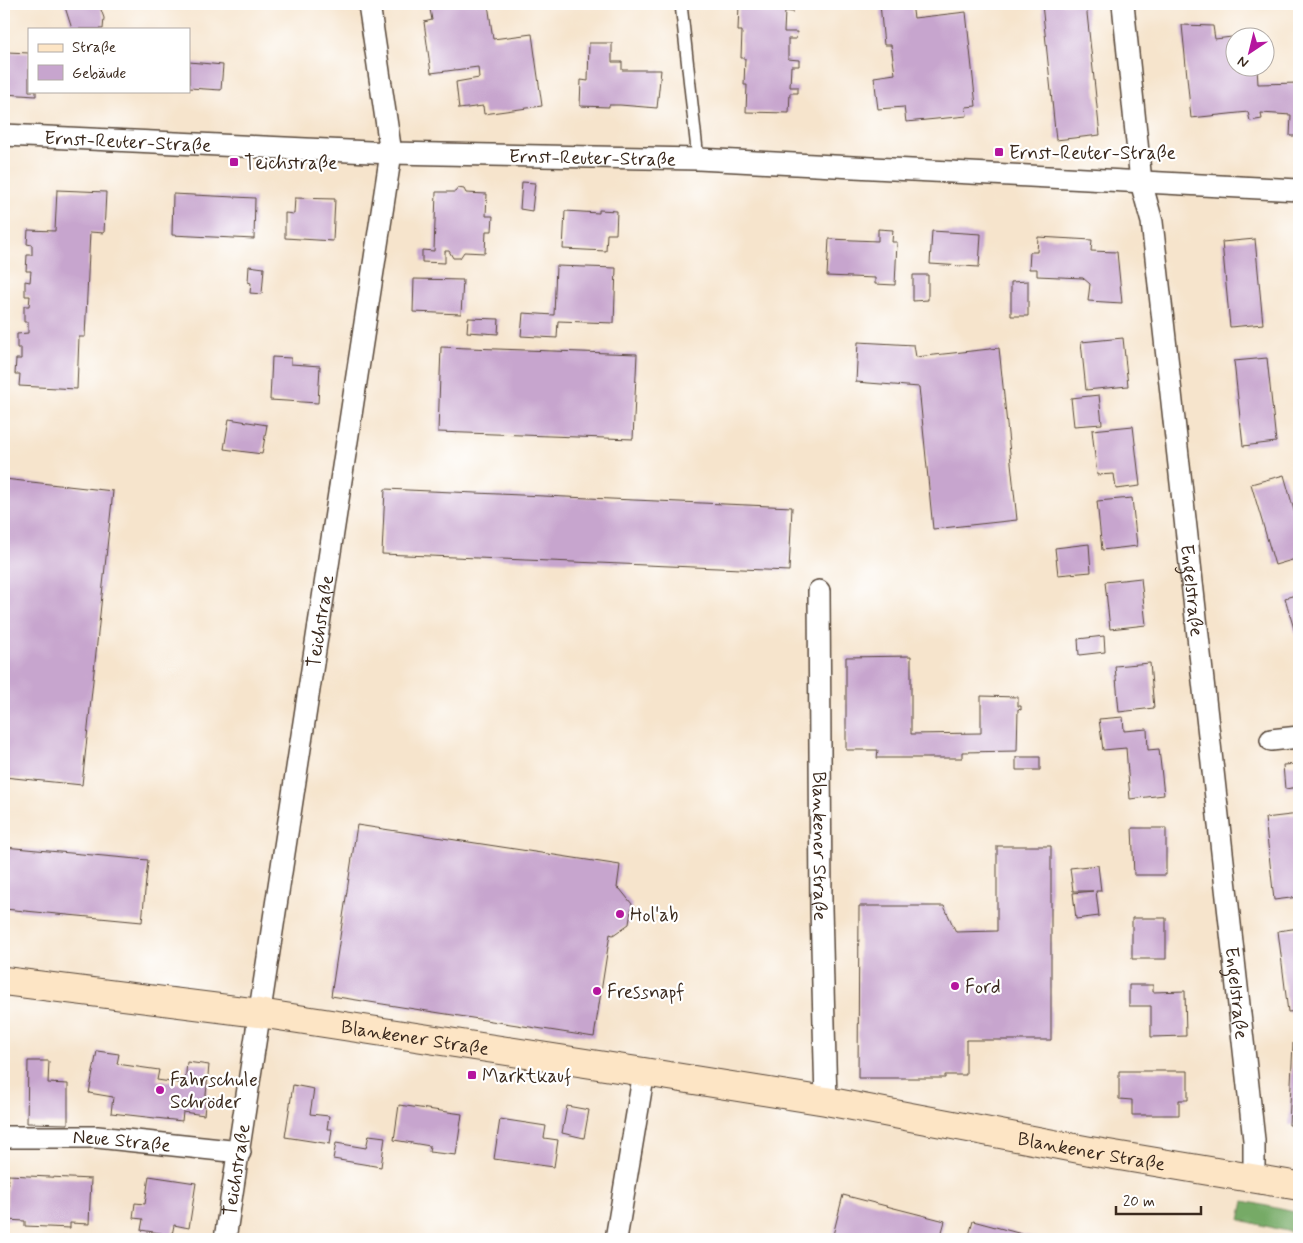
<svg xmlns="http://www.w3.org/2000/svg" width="1303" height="1243" font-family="Mynerve,sans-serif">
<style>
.forest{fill:#76aa66;stroke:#586a42}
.building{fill:#c7a5ce}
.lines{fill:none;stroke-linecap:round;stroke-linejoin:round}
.lane-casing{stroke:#574638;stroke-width:14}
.street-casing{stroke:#574638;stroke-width:24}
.secondary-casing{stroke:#574638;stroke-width:30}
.lane{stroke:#fff;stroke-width:11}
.street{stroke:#fff;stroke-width:21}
.secondary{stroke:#fde5c5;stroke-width:28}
.poi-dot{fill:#b5179e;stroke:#fff;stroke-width:2}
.labels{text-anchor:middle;stroke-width:4.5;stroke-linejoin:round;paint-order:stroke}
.street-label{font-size:19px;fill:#3b2a1e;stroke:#fff}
.poi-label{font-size:19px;fill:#3b2a1e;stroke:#fff;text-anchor:start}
</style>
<rect width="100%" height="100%" fill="#fff"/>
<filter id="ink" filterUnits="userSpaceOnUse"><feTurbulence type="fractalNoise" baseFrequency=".02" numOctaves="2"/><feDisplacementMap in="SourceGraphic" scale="10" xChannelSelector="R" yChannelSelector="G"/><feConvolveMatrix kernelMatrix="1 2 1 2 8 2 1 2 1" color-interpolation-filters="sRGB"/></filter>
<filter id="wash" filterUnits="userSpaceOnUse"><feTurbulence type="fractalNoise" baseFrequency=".0096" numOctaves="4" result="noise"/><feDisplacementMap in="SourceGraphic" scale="20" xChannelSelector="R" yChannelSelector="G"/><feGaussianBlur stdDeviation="1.12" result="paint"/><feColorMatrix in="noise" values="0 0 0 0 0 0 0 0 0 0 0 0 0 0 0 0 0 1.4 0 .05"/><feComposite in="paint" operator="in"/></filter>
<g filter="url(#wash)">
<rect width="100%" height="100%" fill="#f6e4cc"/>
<path class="forest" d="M1244 1201 1299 1213V1234L1240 1220Z"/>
<g id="blocks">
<path class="building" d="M64 4H99L104 18 103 29H72Z
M429 4H488L493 39 532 34 542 106 484 114 483 106 459 109 456 82 479 78 478 67 431 73 424 22 432 20Z
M739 4H793V12L785 11 784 32H797L796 39H788V59L799 60V66H791L790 87H798V93H790L789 113 746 112 747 85H744L745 58H741L742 31H738Z
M880 4H912L914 18 966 12 976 106 966 107 967 116 906 122 904 107 878 109 874 77 895 74 891 45H884Z
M1042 4H1086L1100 135 1056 140Z
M1182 25 1213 26 1215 39 1232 37 1236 68H1257L1258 84 1299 83V136H1290L1291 115 1261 113 1262 119 1250 121 1248 112 1191 118Z
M589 43H612V62H622V70H661L657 108 620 105H609V107L580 106 581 80 588 81Z
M4 49H7V52L29 53V91H36V96L4 94Z
M189 62 223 65 221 90 189 88Z
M522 182 535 183 532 211 520 209Z
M458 188 464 189 466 193 487 194 486 216H493L492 231H486L485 253 464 252 460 258H453L449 251H445V263L422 262V250L434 251 436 192H455Z
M57 190 106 192 104 233 90 232 85 337H79L77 389 19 386 20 374H15L16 359H21V348H17V334L28 333V322H24V306H29L30 296H25V281L30 282 31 271H26L27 255H32V245L27 244 28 230 55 231Z
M173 194 255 198 254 239 172 235Z
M295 198 335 199 333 241 285 238V213L294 214Z
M599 210 617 211 616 234H607L606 251 563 249 565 211 599 213Z
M878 229 893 230 892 242H897L895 285 875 284V278L827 276 829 239 878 241Z
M932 231 981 234 979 267 930 264Z
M1038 237 1092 240 1091 251 1117 252 1122 303 1088 301 1090 284 1083 278 1037 276V269H1029L1030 252H1037Z
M1255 239 1263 324 1230 327 1222 242Z
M249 266 264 268 262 294 250 293 251 283 248 282Z
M556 266 616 268 614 323 558 321 557 338 521 336 523 313 554 315Z
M913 275H928V300L913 301Z
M414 279 463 280 461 314 413 312Z
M1028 281V316H1011V282Z
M468 318 499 319 498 334 467 332Z
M1123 338 1128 386 1086 390 1081 342Z
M858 342 914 345 916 357 999 348 1017 520 933 529 919 387 856 382Z
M441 347 637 354 633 439 438 432Z
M272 357 291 358V364L320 366 318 403 270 400Z
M1267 358 1276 442 1243 446 1234 361Z
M1099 395 1102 424 1074 426 1071 398Z
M229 419 267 425 262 454 224 449Z
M1133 426 1140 486 1116 489 1114 474 1097 475 1092 430Z
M1284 475 1299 528V558L1275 565 1251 484Z
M4 479 113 491 82 785 4 777Z
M385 489 792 507 789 571 382 554Z
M1132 498 1137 546 1102 550 1097 501Z
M1089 544 1091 572 1058 575 1055 548Z
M1141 578 1146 625 1110 629 1105 582Z
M1299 594V646L1285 598Z
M1104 636 1105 652 1079 655 1078 639Z
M911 656V734L981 733V696L1018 697V706H1021V710L1018 709 1017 751 962 752V758H877L878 750H846V657Z
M1150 663 1154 708 1119 712 1115 666Z
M1123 717 1124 731 1147 729 1148 750 1159 749 1164 795 1130 799 1126 748 1103 750 1099 719Z
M1016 757H1040V770H1016Z
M1299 764V787L1285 789 1283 765Z
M1299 814V897L1274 900 1265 818Z
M357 825 620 865 617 888 620 889 632 904 629 924 613 935 610 934 594 1037 331 996Z
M1132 828H1166V875H1134Z
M997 846H1051V1040H966V1075H945V1078H858L859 906H944L956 932 997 931Z
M4 847 148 860 142 922 4 909Z
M1098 865 1101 891H1096L1099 916 1076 919 1073 893 1093 891H1073L1070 868Z
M1132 918H1166V959H1132Z
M1299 928V1011L1288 1012 1278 931Z
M1129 985H1153V992L1185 991 1186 1036 1151 1037V1006H1129Z
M1293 1043H1299V1125H1289Z
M97 1051 119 1054 117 1064 159 1070 157 1080 185 1084 187 1062 209 1065 204 1115 183 1112 182 1121 111 1113 113 1097 89 1093Z
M28 1061H49L48 1083 68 1084V1124L27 1123Z
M1119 1071H1188V1100H1179V1115H1132V1100L1119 1099Z
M293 1085 314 1089 310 1114 329 1116 327 1129H332L330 1144 285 1137Z
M399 1105 462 1114 456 1155 429 1152 430 1146 394 1140Z
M567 1106 589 1110 584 1138 562 1133Z
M500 1119 546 1126 544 1138 558 1140 554 1167 494 1159Z
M369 1135 385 1137 381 1167 333 1159 336 1143 366 1148Z
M8 1175 91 1179 89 1224 70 1223V1228L25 1226V1221L6 1220Z
M149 1176 196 1183 189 1228 174 1225 172 1235 141 1230 143 1219 133 1218 135 1203 145 1204Z
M843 1195 945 1221 940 1239H832Z
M973 1221 1037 1238V1239H968Z"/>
</g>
</g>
<g filter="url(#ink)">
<use href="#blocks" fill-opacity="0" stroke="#574638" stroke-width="1"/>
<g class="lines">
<g class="lane-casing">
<path id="lane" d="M681 4 698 159"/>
</g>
<g class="street-casing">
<g id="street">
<path id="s1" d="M1123 4 1141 182 1152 222 1254 1140V1178"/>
<path id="s2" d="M4 135 391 153 698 159 1299 190"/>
<path id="s3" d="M819 591 821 908 826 1101"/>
<path d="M1271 740 1299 737"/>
<path id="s4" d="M4 1137H97L240 1152"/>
<path id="s5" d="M225 1239 391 153 369 4"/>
<path d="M616 1239 644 1072"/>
</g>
</g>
<g class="secondary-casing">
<g id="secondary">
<path id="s6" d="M4 981 259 1013 644 1072 826 1101 1090 1151 1299 1186"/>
</g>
</g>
<use href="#lane" class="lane"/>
<use href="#street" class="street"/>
<use href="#secondary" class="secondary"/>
</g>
</g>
<g class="poi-dot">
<rect x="994" y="147" width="10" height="10" rx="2.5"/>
<rect x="229" y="157" width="10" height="10" rx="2.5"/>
<circle cx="620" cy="914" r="5"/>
<circle cx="955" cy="986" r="5"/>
<circle cx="597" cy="991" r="5"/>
<rect x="467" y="1070" width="10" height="10" rx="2.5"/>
<circle cx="160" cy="1090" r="5"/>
</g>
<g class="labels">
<g class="street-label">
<text dy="7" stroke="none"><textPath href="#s2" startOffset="124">Ernst-Reuter-Straße</textPath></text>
<text dy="7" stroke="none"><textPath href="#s2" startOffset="589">Ernst-Reuter-Straße</textPath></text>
<text dy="7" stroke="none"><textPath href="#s1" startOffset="591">Engelstraße</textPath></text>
<text dy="7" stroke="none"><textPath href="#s5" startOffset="625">Teichstraße</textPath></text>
<text dy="7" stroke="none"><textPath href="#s3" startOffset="255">Blankener Straße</textPath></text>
<text dy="7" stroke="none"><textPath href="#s1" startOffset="996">Engelstraße</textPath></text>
<text dy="7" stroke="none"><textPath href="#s6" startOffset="415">Blankener Straße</textPath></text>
<text dy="7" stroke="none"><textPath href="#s4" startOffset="118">Neue Straße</textPath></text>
<text dy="7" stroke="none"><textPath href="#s6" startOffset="1101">Blankener Straße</textPath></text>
<text dy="7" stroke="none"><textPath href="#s5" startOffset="70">Teichstraße</textPath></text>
</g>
<g class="poi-label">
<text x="1009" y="159">Ernst-Reuter-Straße</text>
<text x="244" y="169">Teichstraße</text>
<text x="630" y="921">Hol'ab</text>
<text x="965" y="993">Ford</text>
<text x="607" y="998">Fressnapf</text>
<text x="482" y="1082">Marktkauf</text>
<text x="170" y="1086">Fahrschule<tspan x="170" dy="22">Schröder</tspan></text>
</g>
</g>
<rect width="1303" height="1243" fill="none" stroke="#fff" stroke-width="20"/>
<rect x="28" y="28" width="162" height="65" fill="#ffffff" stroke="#b1aaa5"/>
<rect x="38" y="44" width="25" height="8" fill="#fde5c5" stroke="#b1aaa5"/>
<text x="72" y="52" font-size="15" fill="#3b2a1e">Straße</text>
<rect x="38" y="65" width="25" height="15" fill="#c7a5ce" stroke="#b1aaa5"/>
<text x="72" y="78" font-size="15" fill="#3b2a1e">Gebäude</text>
<g transform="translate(1250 52) rotate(215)"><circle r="24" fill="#ffffff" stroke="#b1aaa5"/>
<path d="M0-4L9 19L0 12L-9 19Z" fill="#b5179e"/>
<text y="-8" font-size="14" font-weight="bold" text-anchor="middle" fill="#3b2a1e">N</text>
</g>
<path d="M1116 1206v8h85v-8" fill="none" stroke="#3b2a1e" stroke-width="2.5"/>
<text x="1123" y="1206" font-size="15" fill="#3b2a1e" stroke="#ffffff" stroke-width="4" paint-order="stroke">20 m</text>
</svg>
